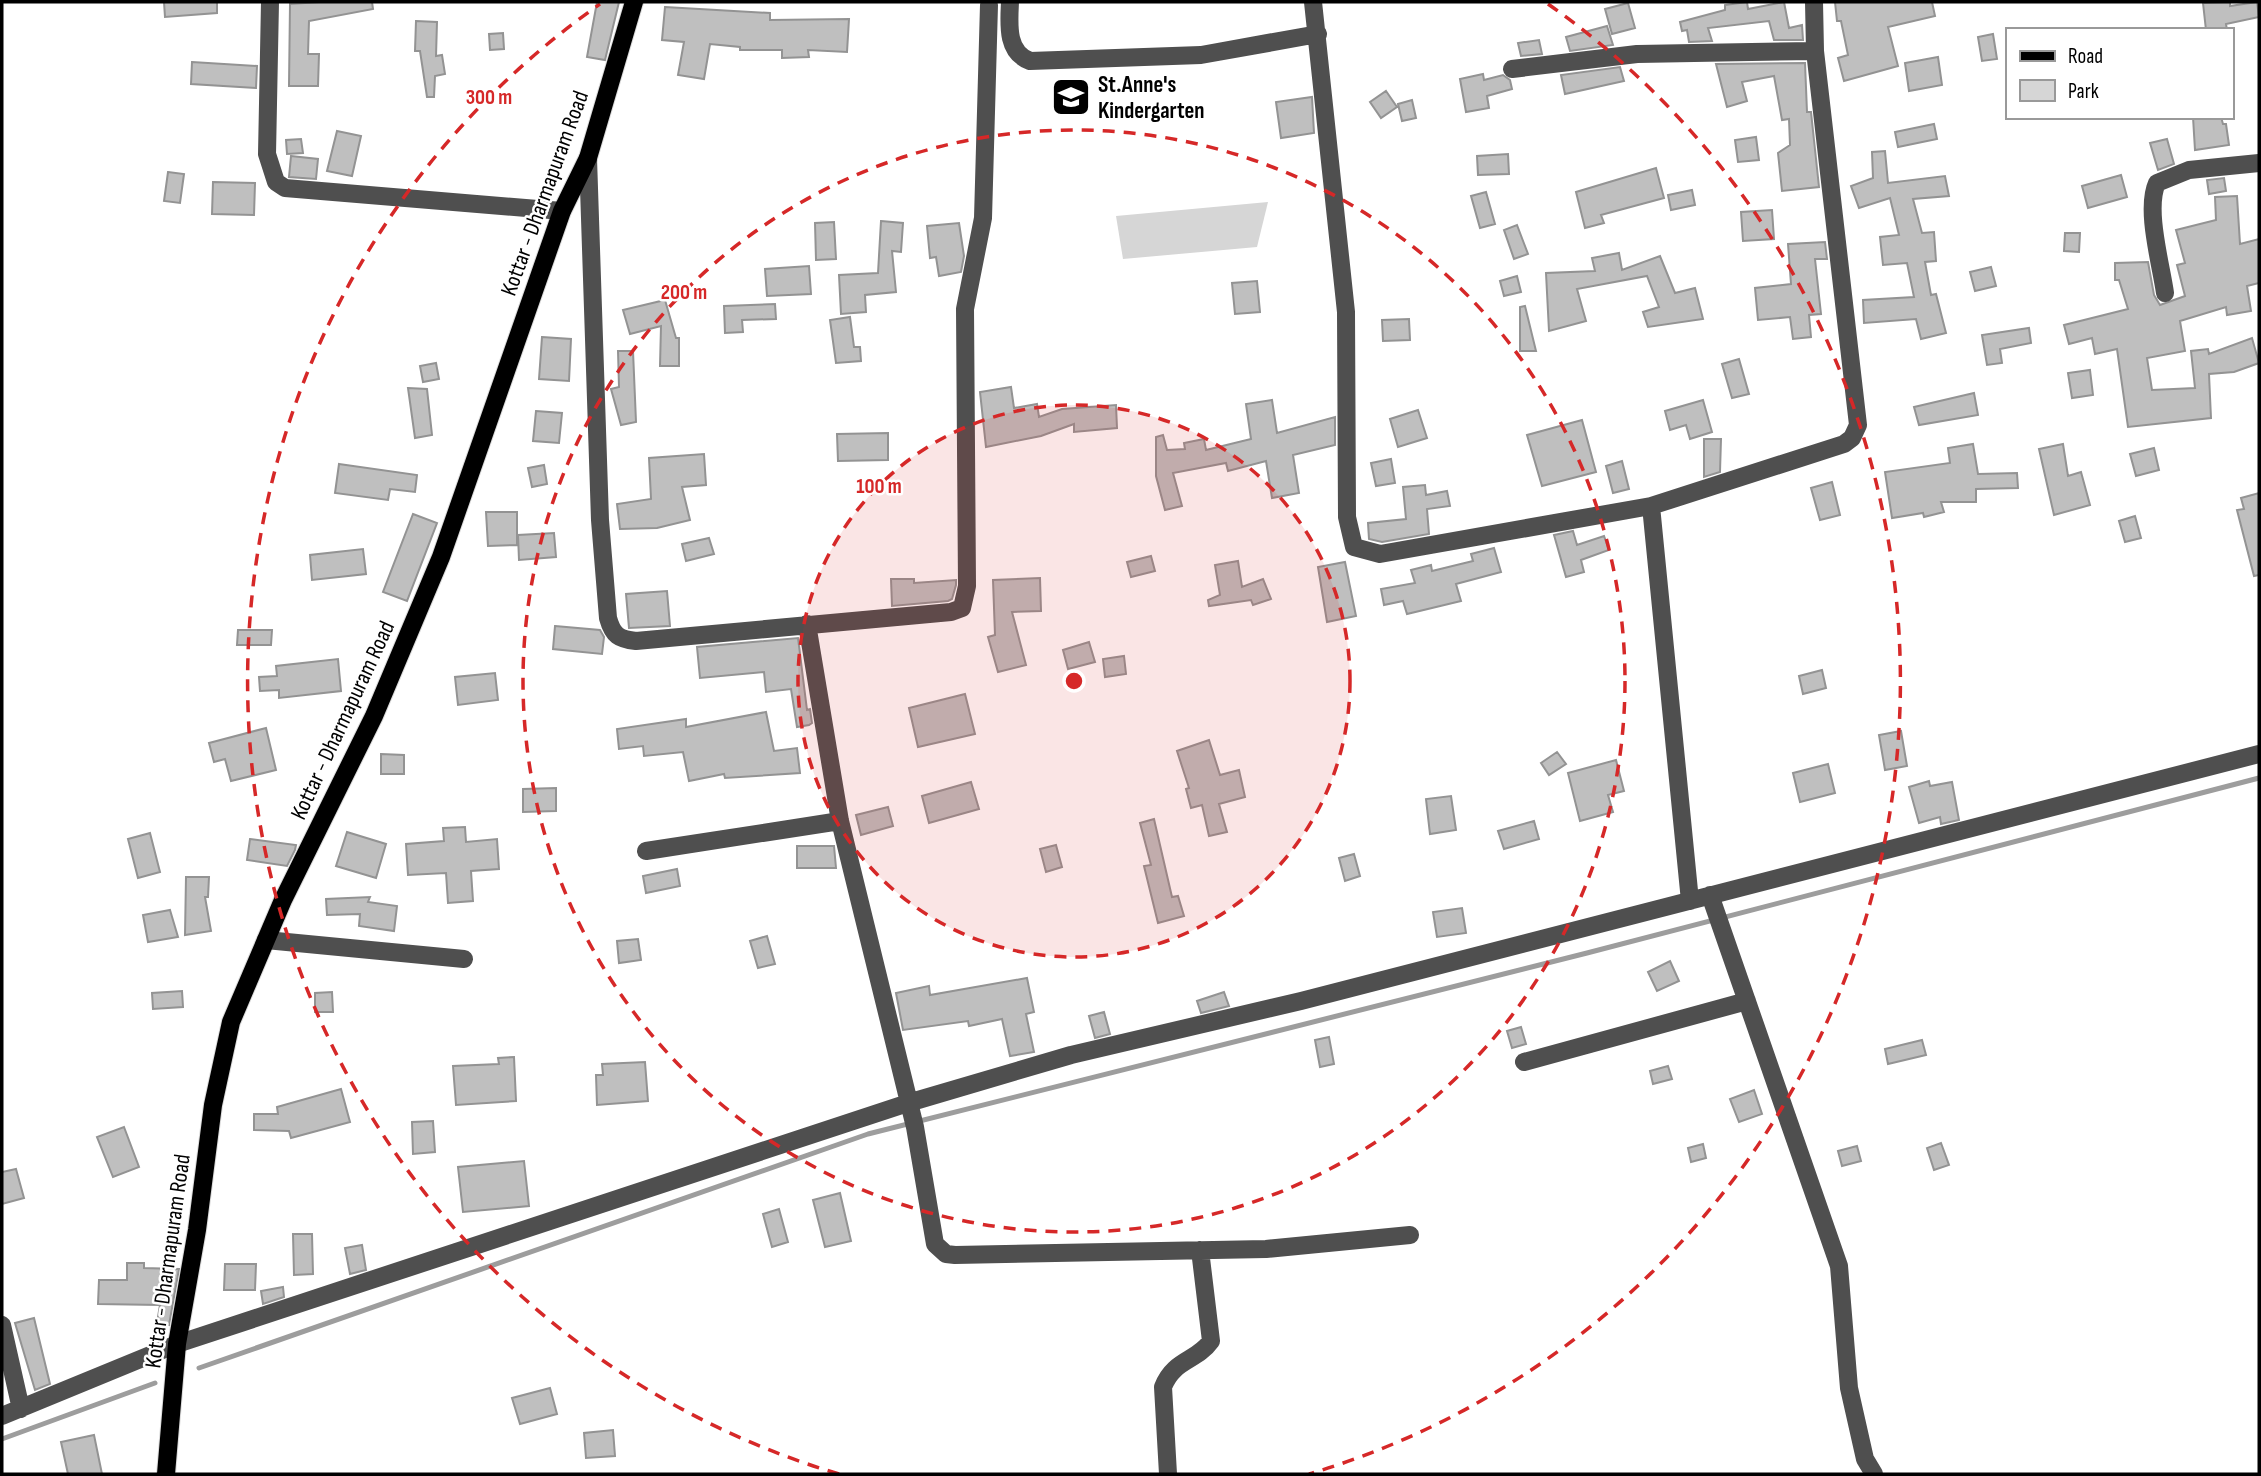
<svg xmlns="http://www.w3.org/2000/svg" width="2261" height="1476" font-family="'Sofia Sans Condensed',sans-serif">
<style>
.green{fill:#d6d6d6}
.lines{fill:none;stroke-linecap:round;stroke-linejoin:round}
.stream{stroke:#9d9d9d;stroke-width:5}
.building{fill:#bfbfbf;stroke:#939393;stroke-width:2}
.major-casing{stroke:#dbdbdb;stroke-width:20}
.minor{stroke:#4f4f4f;stroke-width:18}
.major{stroke:#000;stroke-width:18}
.ring{fill:none;stroke:#d62828;stroke-width:3.5;stroke-dasharray:12 9}
.labels{text-anchor:middle;stroke-width:5;stroke-linejoin:round;paint-order:stroke}
.poi-label{font-size:23px;font-weight:bold;fill:#000;stroke:#fff;text-anchor:start}
.street-label{font-size:23px;fill:#000;stroke:#fff}
.centre{fill:#d62828;stroke:#fff;stroke-width:3.5}
.ring-label{font-size:21px;text-anchor:middle;font-weight:bold;fill:#d62828;stroke:#fff;stroke-width:5;stroke-linejoin:round;paint-order:stroke}
</style>
<rect width="100%" height="100%" fill="#fff"/>
<path class="green" d="M1268 202 1257 247 1123 259 1116 216Z"/>
<g class="lines">
<path class="stream" d="M199 1368 868 1134 1587 953 2259 778
M2 1439 155 1383"/>
</g>
<path class="building" d="M164 2H217V13L165 17Z
M320 2H372L373 9 309 21 308 54H319L318 86H289L290 4Z
M597 2H619L605 60 587 57Z
M1747 2 1748 9 1784 2 1789 28 1802 25 1803 40H1774L1769 21 1708 28 1712 41 1689 42 1687 30 1682 31 1680 22 1725 10V5Z
M1835 2H1932L1935 16 1888 27 1898 66 1844 81 1838 58 1848 55 1841 21H1837Z
M2230 2V6L2257 2 2259 17 2226 24 2227 30H2206L2203 3Z
M1628 3 1635 28 1612 34 1605 9Z
M665 7 770 13V20L849 19 847 52 808 50 809 57 782 58V50H740V47L710 44 704 79 678 75 684 42 662 40Z
M416 21 437 22 436 56 442 55 445 74 435 76 434 97H427L420 51H415Z
M1607 26 1613 45 1570 51 1566 37Z
M503 33 504 49 490 50 489 34Z
M1993 34 1997 59 1982 61 1978 37Z
M1539 40 1542 54 1521 56 1518 43Z
M1938 57 1942 85 1909 91 1905 63Z
M192 62 257 66 256 88 191 84Z
M1805 63 1807 112H1811L1819 187 1782 191 1778 153 1790 145 1789 119 1782 120 1774 76 1742 82 1747 101 1727 107 1716 64Z
M1620 67 1624 81 1565 94 1561 75Z
M1483 74 1484 80 1503 75 1510 80 1512 89 1487 96 1489 108 1466 112 1460 79Z
M1386 91 1397 107 1381 118 1370 102Z
M1312 97 1314 133 1281 138 1276 102Z
M1412 100 1416 118 1402 121 1398 104Z
M2193 117H2221L2223 124H2226L2229 145 2195 150Z
M1934 124 1937 139 1898 147 1895 132Z
M337 131 361 136 352 176 327 171Z
M1756 137 1759 160 1738 162 1735 140Z
M301 139 303 153 287 154 286 140Z
M2167 139 2174 164 2158 170 2150 143Z
M1885 151 1888 183 1945 176 1949 196 1913 199 1922 233 1934 232 1936 261 1925 262 1931 295 1936 294 1946 333 1921 339 1916 319 1864 323 1863 300 1914 297 1907 263 1883 265 1880 237 1899 235 1890 198 1859 208 1851 186 1873 178 1872 152Z
M1508 154 1509 174 1478 175 1477 156Z
M291 156 318 159 316 179 289 177Z
M1656 168 1664 198 1601 215 1604 223 1585 228 1576 192Z
M168 172 184 174 180 203 164 201Z
M2121 175 2127 197 2088 208 2082 186Z
M2224 178 2226 191 2209 194 2207 180Z
M213 182 255 183 254 215 212 214Z
M1692 190 1695 205 1671 210 1668 195Z
M1486 192 1495 224 1480 228 1471 196Z
M2237 196 2240 244 2259 239V283L2247 286 2251 311 2227 315 2226 307 2180 321 2185 351 2147 358 2152 390 2195 388 2191 351 2208 349 2209 354 2252 338 2259 363 2234 372 2209 374 2211 418 2128 427 2117 349 2095 354 2092 338 2069 344 2064 325 2128 309 2119 280H2115V263L2148 262 2154 295 2160 305 2185 296 2177 265 2185 263 2176 230 2216 220 2215 197Z
M1772 210 1774 239 1743 241 1741 212Z
M881 221 903 223 901 252 892 251 896 292 865 295 866 312 841 314 839 275 878 273Z
M834 222 836 259 816 260 815 223Z
M959 223 964 256 961 272 939 276 936 257 930 258 927 226Z
M1517 225 1528 254 1514 259 1504 230Z
M2065 233H2080L2079 252 2064 251Z
M1825 242 1827 259H1815L1821 314 1809 315 1811 337 1793 339 1790 317 1758 320 1755 288 1791 284 1788 244Z
M1619 253 1622 270 1660 256 1675 293 1695 288 1703 319 1648 327 1643 312 1659 307 1647 276 1577 289 1586 321 1549 331 1546 273 1595 271 1592 258Z
M809 266 811 294 767 296 765 269Z
M1991 267 1996 286 1975 291 1970 272Z
M1517 276 1521 292 1504 296 1500 281Z
M1257 281 1260 312 1235 314 1232 283Z
M665 300 676 338H679V366H660L661 326 630 334 623 310Z
M775 304 776 319 742 320 743 332 725 333 724 306Z
M1525 306 1536 351H1520V307Z
M850 317 854 347H860L861 361 836 363 830 320Z
M1409 319 1410 340 1383 341 1382 320Z
M2029 328 2031 343 2000 349 2002 363 1987 365 1982 335Z
M542 337 571 339 569 381 539 379Z
M618 351H633L636 422 621 425 611 389 619 387Z
M1739 359 1749 394 1732 398 1722 364Z
M436 363 439 379 423 382 420 366Z
M2090 370 2093 395 2072 398 2068 373Z
M1011 387 1014 408 1037 404 1039 417 1062 409 1116 405 1117 428 1074 432V424L1041 436 986 447 980 392Z
M408 388 427 389 432 435 415 438Z
M1974 393 1978 415 1919 425 1914 407Z
M1272 400 1277 433 1335 417V445L1293 455 1299 493 1272 498 1266 461 1228 471 1226 463 1173 473 1182 506 1165 510 1156 476V437L1163 435 1167 450 1185 449 1184 443 1204 439 1206 450 1251 439 1246 404Z
M1703 400 1712 432 1690 439 1686 425 1670 430 1665 411Z
M1418 410 1427 438 1398 447 1390 419Z
M536 411 562 413 559 443 533 441Z
M1582 420 1596 472 1542 486 1527 435Z
M888 433V460L838 461 837 434Z
M1704 439H1721L1720 472 1704 477Z
M1973 444 1978 474 2017 473 2018 488 1976 489V502H1941L1944 512 1924 517 1923 513 1892 518 1885 472 1950 463 1948 448Z
M2063 444 2068 476 2081 472 2090 505 2054 515 2039 449Z
M2154 448 2159 470 2136 476 2130 454Z
M704 454 706 485 682 487 690 520 657 528 620 529 617 504 651 499 649 458Z
M1391 459 1395 483 1376 486 1371 463Z
M1622 461 1629 489 1613 493 1606 466Z
M339 464 417 475 415 492 390 489 388 500 335 493Z
M544 465 547 484 532 487 528 468Z
M1832 482 1840 515 1820 520 1811 488Z
M1425 485 1426 495 1447 491 1450 506 1427 509 1429 534 1382 542 1369 539 1368 523 1406 519 1403 487Z
M2259 493V575L2254 576 2237 510 2244 509 2241 498Z
M486 512H517V545L488 546Z
M413 514 437 523 407 601 383 592Z
M2135 516 2141 538 2125 542 2119 521Z
M1573 531 1577 545 1604 536 1609 550 1581 560 1584 572 1566 577 1554 535Z
M554 533 556 557 519 560 518 535Z
M709 538 714 554 686 561 682 544Z
M1494 548 1501 572 1456 584 1461 601 1407 614 1403 601 1384 605 1381 589 1415 583 1411 570 1431 565 1432 571 1473 561 1471 554Z
M363 549 366 574 312 580 310 555Z
M1151 556 1155 571 1131 577 1127 562Z
M1238 561 1242 587 1263 579 1271 599 1253 605 1251 600 1209 606 1208 600 1220 595 1215 565Z
M1345 562 1356 616 1327 622 1318 567Z
M1040 578 1041 611 1012 612 1026 665 998 672 988 637 995 635 993 580Z
M891 579H914V583L956 580V585L952 599 948 601 892 606Z
M667 591 670 626 629 628 626 594Z
M555 626 600 630 604 637 602 654 553 649Z
M238 630H272L271 645H237Z
M798 638 807 710 810 709 812 723 809 725 797 727 791 689 766 692 764 672 700 678 697 647Z
M1089 642 1095 662 1068 669 1063 650Z
M1124 656 1126 674 1105 677 1103 659Z
M338 659 341 691 279 698V690L260 691 259 677 277 676 276 666Z
M1822 670 1826 688 1803 694 1799 676Z
M495 673 498 700 458 705 455 677Z
M965 694 975 734 918 747 909 708Z
M766 712 774 751 797 748 800 773 725 778 724 774 689 781 683 752 644 756 643 746 619 749 617 729 686 719V727Z
M266 728 276 770 231 781 225 759 214 762 209 743Z
M1901 731 1907 766 1885 770 1879 735Z
M1209 740 1220 775 1239 770 1245 797 1219 804 1227 832 1209 836 1202 805 1191 808 1186 789 1189 788 1177 751Z
M1557 752 1566 764 1549 775 1541 763Z
M381 754 404 755V774H381Z
M1616 760 1624 791 1608 795 1613 812 1580 821 1568 773Z
M1828 764 1835 793 1800 802 1793 773Z
M1929 781 1930 786 1952 782 1959 820 1941 824 1940 817 1919 823 1909 787Z
M971 782 979 809 929 823 922 796Z
M556 788V811L523 812V789Z
M1451 796 1456 830 1430 834 1426 799Z
M888 807 893 826 861 835 856 815Z
M1154 819 1172 897 1178 896 1184 916 1158 923 1144 866 1151 865 1140 823Z
M1534 821 1539 839 1504 849 1498 831Z
M465 827 466 842 497 839 499 869 471 871 473 901 448 903 446 873 408 875 406 844 444 841 443 828Z
M347 832 386 844 376 878 336 866Z
M150 833 160 872 138 878 128 839Z
M250 839 296 845 295 850 287 866 247 860Z
M1056 845 1062 867 1046 872 1040 849Z
M797 846H834L836 868H797Z
M1354 854 1360 876 1345 881 1339 858Z
M677 869 680 886 646 893 643 876Z
M186 877H209L208 897H205L211 931 185 935Z
M370 897 368 902 397 906 394 931 359 926 360 914 327 915 326 899Z
M1462 908 1466 933 1437 937 1433 912Z
M170 910 178 937 148 942 143 915Z
M767 936 775 964 758 968 750 941Z
M638 939 641 960 619 963 617 941Z
M1670 961 1679 981 1657 991 1648 972Z
M1027 978 1034 1012 1026 1014 1034 1052 1010 1056 1002 1019 969 1026 968 1021 903 1030 896 993 929 986 930 995Z
M182 991 183 1007 153 1009 152 993Z
M332 992 333 1012H315V993Z
M1224 992 1229 1006 1201 1013 1197 1001Z
M1104 1012 1110 1034 1095 1038 1089 1016Z
M1521 1027 1526 1044 1512 1048 1507 1031Z
M1329 1037 1334 1064 1320 1067 1315 1040Z
M1922 1040 1926 1055 1888 1064 1885 1049Z
M514 1057 516 1101 456 1105 453 1066 499 1064 498 1058Z
M645 1062 648 1101 597 1105 596 1075H603L602 1064Z
M1668 1066 1672 1079 1653 1084 1650 1071Z
M341 1089 350 1122 291 1138 289 1131 254 1130V1114H278L277 1107Z
M1754 1090 1762 1114 1739 1122 1730 1099Z
M433 1121 435 1152 413 1154 412 1122Z
M124 1127 139 1167 113 1177 97 1137Z
M1941 1143 1949 1165 1934 1170 1927 1148Z
M1703 1144 1706 1158 1691 1162 1688 1148Z
M1857 1146 1861 1161 1842 1166 1838 1151Z
M524 1161 529 1206 463 1212 458 1167Z
M16 1169 24 1198 2 1204V1172Z
M840 1193 851 1241 825 1247 813 1200Z
M779 1209 788 1242 772 1247 763 1214Z
M293 1234H312L313 1274 294 1275Z
M362 1245 366 1270 350 1274 345 1248Z
M127 1263H144V1268L179 1269 169 1325 157 1323 160 1305 98 1304 99 1280H127Z
M225 1264H256L255 1290H224Z
M283 1287 284 1297 263 1304 261 1291Z
M34 1318 50 1384 35 1390 15 1323Z
M550 1388 557 1414 520 1424 512 1398Z
M613 1430 615 1456 586 1458 584 1433Z
M94 1435 102 1474H68L61 1442Z"/>
<g class="lines">
<g class="major-casing">
<path id="major" d="M166 1474 177 1344 197 1230 213 1105 231 1022 283 900 374 716 441 557 562 211 588 158 634 2"/>
</g>
<path class="minor" d="M270 2 267 154 276 182 285 188 562 211
M1010 2C1009 24 1006 52 1030 61L1201 55 1318 34
M1313 2 1346 312 1347 517 1354 547 1380 554 1651 506 1690 901
M1512 69 1637 54 1815 51
M588 158 600 520 608 618C613 636 619 639 636 641L951 612 962 608 967 586 965 309 983 218 989 5
M2165 293C2161 264 2145 209 2157 183L2189 170 2259 163
M1651 506 1844 444 1852 438 1858 425 1815 51 1814 2
M807 624 840 821 915 1127 935 1244 946 1254 955 1255 1266 1249 1410 1235
M646 851 840 821
M1710 895 1839 1266 1849 1388 1865 1459 1874 1474
M266 940 464 959
M1524 1062 1747 1001
M2 1325 21 1409
M2 1416 177 1344 908 1103 1071 1055 1301 1001 2259 754
M1168 1474 1163 1387C1174 1359 1196 1362 1211 1341L1200 1250"/>
<use href="#major" class="major"/>
</g>
<circle cx="1074" cy="681" r="276" fill="#d62828" fill-opacity=".12"/>
<g class="ring">
<circle cx="1074" cy="681" r="276"/>
<circle cx="1074" cy="681" r="551"/>
<path d="M839 1474A827 827 0 0 1 600 4M1548 4A827 827 0 0 1 1309 1474"/>
</g>
<defs>
<g id="school-square" transform="scale(2.0125)"><rect x="-9" y="-9" width="18" height="18" rx="4" fill="#000" stroke="#fff"/><path d="M0-5L7-2L0 1L-7-2ZM-4 1L0 2.5L4 1V4Q0 6-4 4Z" fill="#fff"/></g>
</defs>
<g fill-rule="evenodd">
<use href="#school-square" x="1071" y="97"/>
</g>
<g class="labels">
<g class="poi-label">
<text x="1098" y="92">St.Anne's<tspan x="1098" dy="26">Kindergarten</tspan></text>
</g>
<g class="street-label">
<text transform="translate(544 193) rotate(-70)" y="8">Kottar - Dharmapuram Road</text>
<text transform="translate(342 720) rotate(-65)" y="8">Kottar - Dharmapuram Road</text>
<text transform="translate(167 1261) rotate(-82)" y="8">Kottar - Dharmapuram Road</text>
</g>
</g>
<circle cx="1074" cy="681" r="10" class="centre"/>
<g class="ring-label">
<text x="489" y="104">300 m</text>
<text x="684" y="299">200 m</text>
<text x="879" y="493">100 m</text>
</g>
<rect width="2261" height="1476" fill="none" stroke="#000000" stroke-width="7"/>
<rect x="2006" y="28" width="228" height="91" fill="#ffffff" stroke="#999999" stroke-width="2"/>
<rect x="2020" y="51" width="35" height="10" fill="#000000" stroke="#999999" stroke-width="2"/>
<text x="2068" y="63" font-size="21" fill="#000000">Road</text>
<rect x="2020" y="80" width="35" height="21" fill="#d6d6d6" stroke="#999999" stroke-width="2"/>
<text x="2068" y="98" font-size="21" fill="#000000">Park</text>
</svg>
